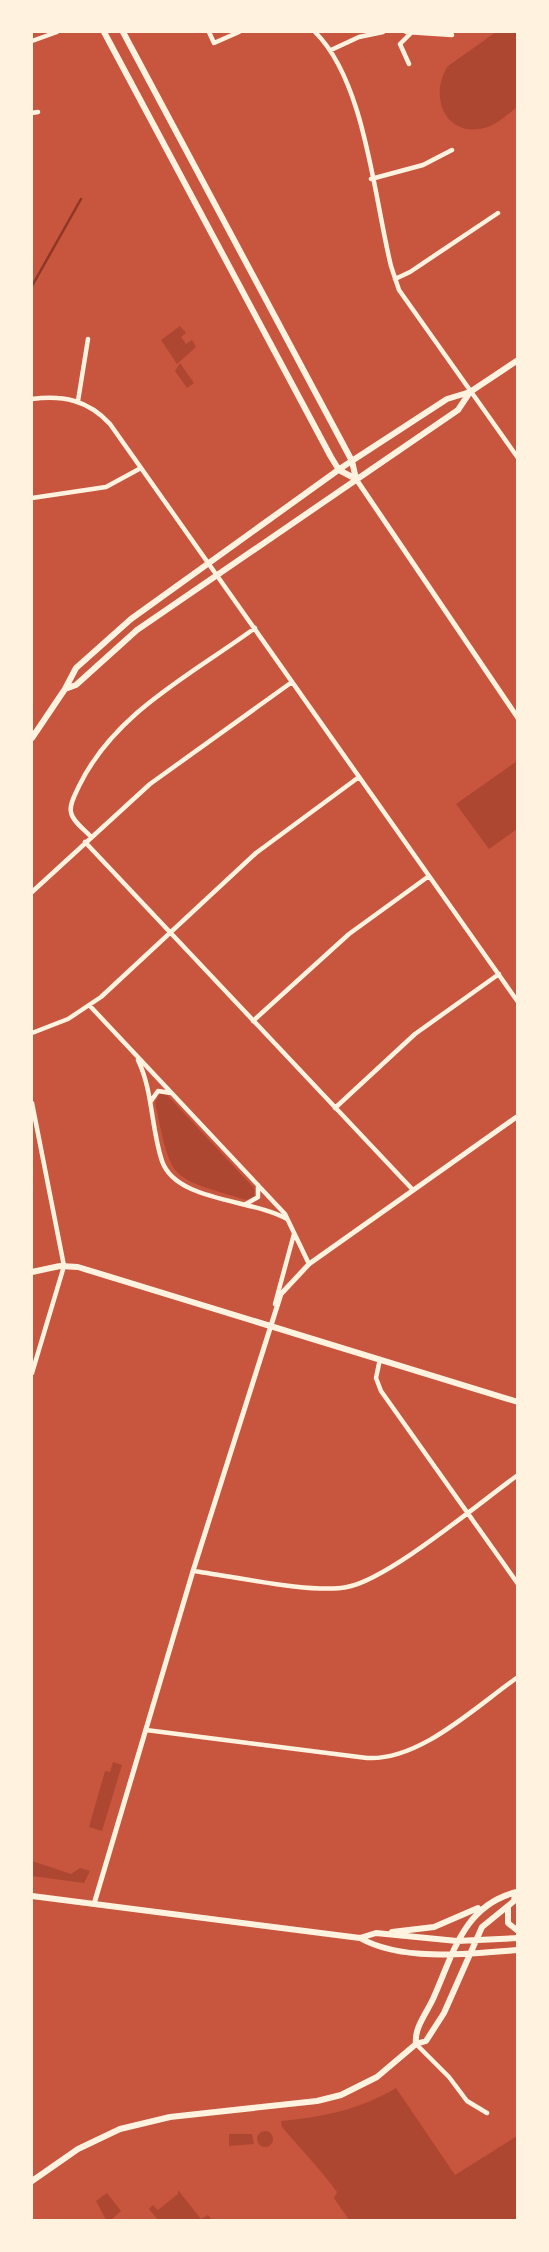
<svg xmlns="http://www.w3.org/2000/svg" width="549" height="2252" font-family="Georgia,serif">
<style>
.green{fill:#ae4732}
.lines{fill:none;stroke-linecap:round;stroke-linejoin:round}
.stream{stroke:#8f3625;stroke-width:2.5}
.minor{stroke:#fff3e0;stroke-width:4.5}
.tertiary{stroke:#fff3e0;stroke-width:5}
.secondary{stroke:#fff3e0;stroke-width:6}
</style>
<rect width="100%" height="100%" fill="#c8553d"/>
<path class="green" d="M496 32H517V107C506 116 493 128 479 129 442 134 430 92 448 66Z
M180 326 186 333 181 337 186 344 192 340 196 347 177 364 161 340Z
M180 363 194 383 187 388 175 371Z
M517 761V829L489 849 456 804Z
M160 1094 167 1095 254 1188 255 1197 246 1200C168 1176 172 1183 155 1102Z
M113 1762 122 1765 102 1831 89 1827 105 1771 110 1772Z
M32 1861 71 1874 80 1868 90 1871 84 1883 32 1876Z
M396 2088 455 2175 517 2136V2220H349L334 2198 337 2192C320 2169 301 2149 282 2127L281 2121C323 2117 359 2110 396 2088Z
M257 2139a8 8 0 1 1 16 0a8 8 0 1 1-16 0Z
M229 2134H252L254 2144 229 2146Z
M178 2190 201 2219 208 2215 212 2220H158L149 2209 153 2205 158 2210 178 2194Z
M107 2193 121 2211 111 2220H106L96 2201Z"/>
<g class="lines">
<path class="stream" d="M32 286 81 199"/>
<path class="minor" d="M209 32 214 43 239 32
M315 32C365 81 374 197 391 266L399 290 518 458
M406 32 452 35
M32 41 57 32
M331 50 359 37 383 32
M409 64 400 44 411 33
M32 113 38 112
M371 179 423 165 452 150
M395 279 410 272 498 213
M32 399C63 395 88 400 110 424L518 1002
M78 401 88 339
M32 498 106 487 141 468
M91 837C85 830 72 821 71 812 69 804 76 793 79 786 115 712 191 675 255 628
M85 842 413 1190
M32 892 150 784 292 682
M90 1006 285 1214 309 1264
M253 1021 349 934 429 876
M32 1033 68 1019 101 997 256 853 359 777
M138 1060C153 1091 151 1128 162 1161 176 1202 253 1199 287 1219
M151 1101 158 1091 171 1093
M32 1103 64 1266 32 1373
M335 1108 415 1034 499 974
M246 1204 258 1197V1185
M275 1304 294 1234
M380 1359 376 1378 381 1391 518 1584
M193 1571C232 1576 312 1594 347 1587 389 1579 479 1503 518 1475
M146 1730 367 1758C420 1761 475 1707 518 1677
M416 2044 449 2077 467 2101 487 2113"/>
<path class="tertiary" d="M356 479 518 718
M94 1904 193 1571 281 1294 309 1264 518 1116"/>
<path class="secondary" d="M104 32 331 457 339 470 356 479
M123 32 352 461 356 479
M65 689 76 685 137 630 458 410 470 392
M32 738 65 689 76 668 131 619 341 468 447 399 470 392 518 360
M32 1272 60 1266 78 1267 518 1402
M32 1896 360 1938 376 1933 457 1941 518 1938
M508 1906V1923L518 1931
M392 1932 434 1927 478 1908
M360 1938C402 1962 471 1954 518 1950
M416 2044C414 2028 426 2014 433 1999 453 1955 463 1905 517 1892
M32 2181 78 2149 120 2129 170 2117 317 2101 341 2095 377 2077 416 2044 426 2041 444 2013 482 1927 514 1901 515 1893"/>
</g>
<rect width="549" height="2252" fill="none" stroke="#fff3e0" stroke-width="66"/>
</svg>
